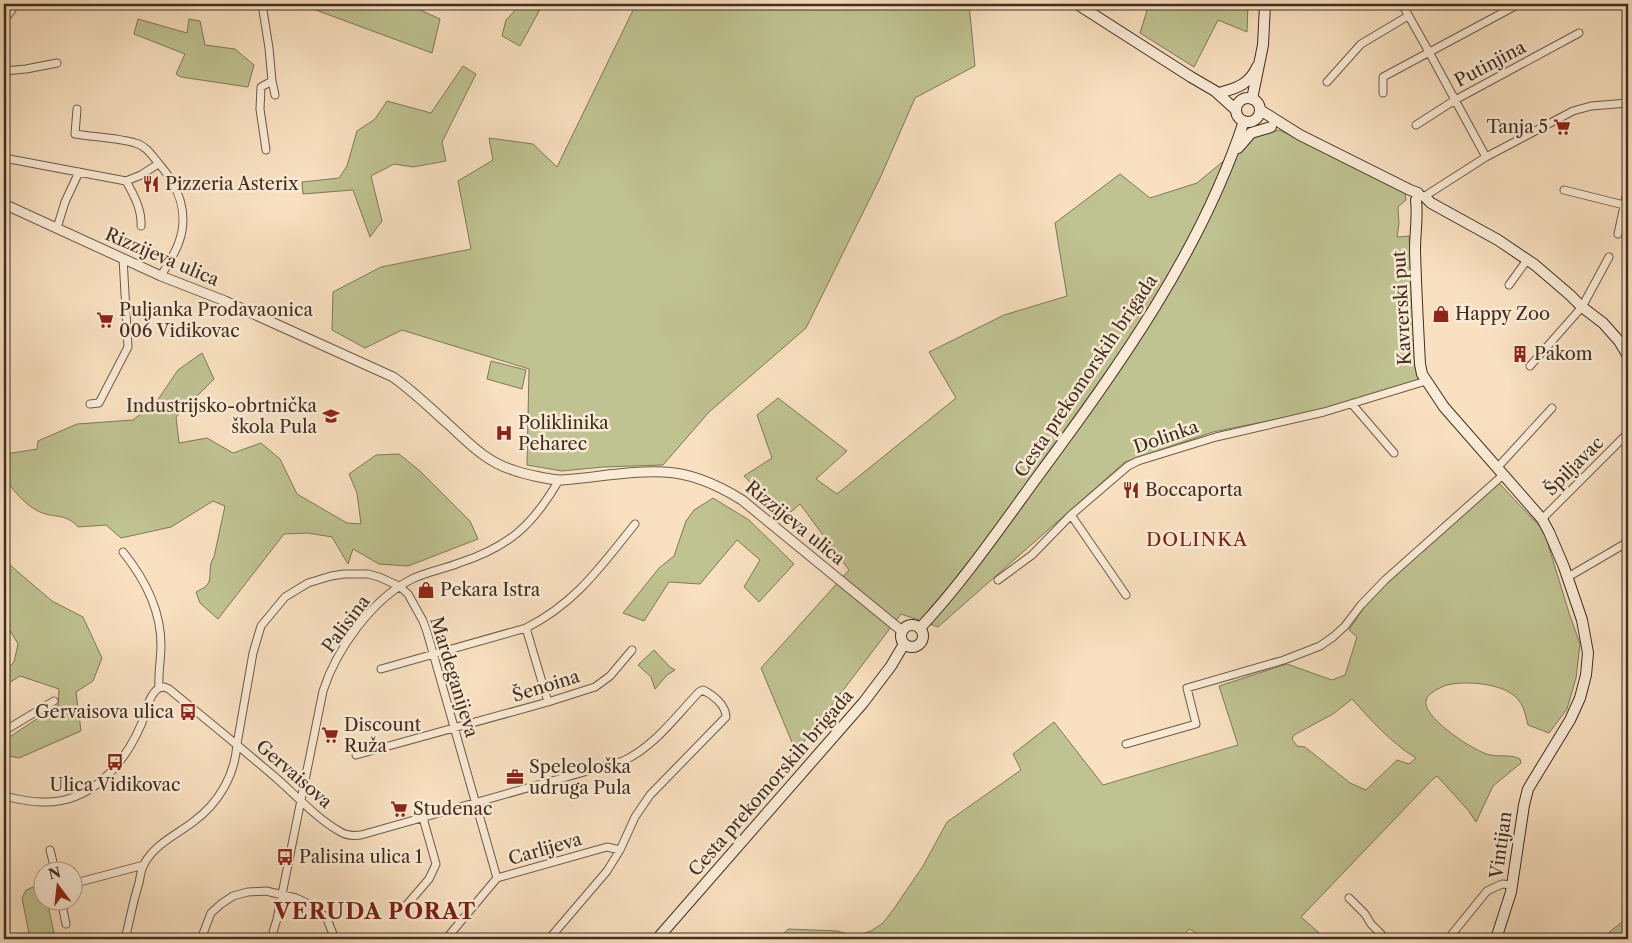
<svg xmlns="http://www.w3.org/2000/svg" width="1632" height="943" font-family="'Libre Caslon Text',serif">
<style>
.green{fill:#bfc291;stroke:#807858;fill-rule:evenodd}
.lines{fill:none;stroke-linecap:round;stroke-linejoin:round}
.minor-casing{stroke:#6f5a47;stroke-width:9}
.tertiary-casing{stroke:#6f5a47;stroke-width:11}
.secondary-casing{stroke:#412e1f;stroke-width:12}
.minor{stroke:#faebd6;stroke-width:7}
.tertiary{stroke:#faebd6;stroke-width:9}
.secondary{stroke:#faebd6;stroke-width:10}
.labels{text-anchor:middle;stroke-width:5;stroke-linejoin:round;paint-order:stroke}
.street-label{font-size:18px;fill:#412e1f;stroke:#faebd6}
.poi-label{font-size:18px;fill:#412e1f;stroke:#faebd6;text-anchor:start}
.neighbourhood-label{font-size:19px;letter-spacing:1px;fill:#7a1f14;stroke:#faebd6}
.district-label{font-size:22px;font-weight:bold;letter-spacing:1px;fill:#7a1f14;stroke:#faebd6}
</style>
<rect width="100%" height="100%" fill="#f8e0c0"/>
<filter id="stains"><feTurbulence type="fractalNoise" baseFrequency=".004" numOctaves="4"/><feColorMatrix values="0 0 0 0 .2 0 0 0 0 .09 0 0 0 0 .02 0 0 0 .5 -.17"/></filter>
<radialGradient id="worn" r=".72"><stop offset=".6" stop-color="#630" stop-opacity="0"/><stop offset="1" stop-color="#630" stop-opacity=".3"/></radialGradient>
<path class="green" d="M289 4H407L440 19 432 53 313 9Z
M521 4H543L520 46 502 36 506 20Z
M636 4H969L975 66 915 98 881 176 806 328 709 412 663 465 603 467 562 471 527 465 529 369 402 330 365 348 332 330 333 292 381 267 471 249 458 181 493 160 489 138 533 144 557 167Z
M1149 4H1248L1247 32 1218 20 1194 67 1140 33Z
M138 19 187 33 189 19 200 21 205 45 235 49 254 65 248 87 181 77 176 74 185 54 134 34Z
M463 66 476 74 442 142 446 161 413 167 394 164 371 176 382 221 370 237 353 190 303 194 302 182 339 178 347 166 357 131 375 119 387 101 431 113Z
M1279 130 1335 156 1405 193 1406 200 1398 207 1399 224 1397 237 1409 236 1418 380 1317 411 1213 432 1125 462 938 627 901 614 796 752 761 668 849 570 800 504 784 518 744 476 772 458 757 415 778 398 847 451 816 479 837 494 956 398 929 352 1004 315 1067 296 1055 223 1120 174 1150 198 1197 183 1250 139Z
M202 353 214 379 176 417 179 443 207 438 233 453 261 443 280 459 297 494 347 523 361 524 357 493 349 474 376 455 399 454 420 471 470 521 478 539 408 566 379 564 353 549 348 564 332 537 308 533 284 534 218 619 200 603 196 592C199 590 205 588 207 585 213 578 207 566 214 557L225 506 213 501 171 527 121 538 106 525 78 527C65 512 53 519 38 511 24 504 13 490 4 477L6 454 37 449 38 441 77 424 133 420 157 401 178 370Z
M491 361 526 370 522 389 487 379Z
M1499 483 1544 531 1570 616 1580 644 1576 678 1567 709 1549 733 1528 725C1525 713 1523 701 1512 694 1497 683 1461 680 1444 686 1437 689 1432 692 1427 697 1427 699 1425 702 1426 704 1427 720 1475 752 1490 755 1500 757 1511 754 1520 759L1521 763 1493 786 1476 822 1468 810 1437 776 1433 779 1301 917 1326 939H1208L1189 929 1181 939H778L788 929 837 931 855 936 871 931 883 923 893 910 923 866 947 822 1021 770 1013 754 1054 722 1103 785 1238 745 1219 686 1287 664 1332 680 1345 675 1357 637 1349 630 1369 599 1434 539ZM1352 699C1372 721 1390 742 1416 758L1409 764 1397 760 1366 790 1350 783 1305 747 1297 746 1292 739 1294 735 1333 714Z
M713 498 749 520 794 564 759 602 744 587 760 560 737 540 700 584 669 582 644 621 623 613 659 568 674 556 686 521 694 510Z
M4 560 52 601 83 617 102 658 93 681 76 692 81 731 19 758 4 755V736H11L58 705 59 689 20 676 4 686V672L14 662 18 644 9 629 8 609 4 600Z
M654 650 670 667 675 670 667 675 655 689 651 677 638 665Z
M33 887 42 890V900L47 901 55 937 48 939H30L22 898 26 890Z
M1628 917V939H1601Z"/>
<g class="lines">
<g class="minor-casing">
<path id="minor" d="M262 4 269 48 272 81 275 95
M1402 4 1429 52 1486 157
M4 20 12 10 11 4
M4 71 26 69 57 63
M1327 82 1361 44 1408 16
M1383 93V77L1519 4
M77 109 75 134C92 137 119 138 135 143 147 146 152 156 160 165 179 187 189 214 179 242 175 254 167 265 161 276
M1416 125 1455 100 1579 33
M266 150 260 109 261 87 272 81
M4 158 126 181 141 175 158 164
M126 181C134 195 142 210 141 226
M1564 190 1624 205
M1425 196 1486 157 1573 111 1591 106 1628 103
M57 228 65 202 79 172
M1618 234 1628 188
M1509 285 1527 260
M1530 366 1582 307 1609 257
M90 404 99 403 128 347 123 258
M1352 404 1394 453
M1497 468 1552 408
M1071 515 1126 595
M1542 519 1628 433
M123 552C144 578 161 611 161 645 161 659 158 673 159 688
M1568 577 1628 542
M998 580 1032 555 1071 515 1128 466 1138 461 1216 437 1324 412 1426 381
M526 628 548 702
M381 669 526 628C576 603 601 566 635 524
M159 688 164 687 169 689C204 718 240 747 275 777 296 795 315 817 339 831 346 836 353 836 361 835L623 761C654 747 676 716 699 692L703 690C713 695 726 705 726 717L650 795 635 817 620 850 607 871 549 939
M4 728H9L54 701
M1126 744 1196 724 1187 688 1284 660 1320 646 1333 637 1345 626 1361 605 1385 580 1503 475
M356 755 548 702 595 687 610 676 632 650
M4 796C16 799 29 802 42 802 90 804 123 766 141 725 146 714 148 695 159 688
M50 850 55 870
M72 884 144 865
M1349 898 1365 914 1371 924 1386 939
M61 900 66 924
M404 908 429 879 436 864 423 818
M125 939C130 920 133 901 139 883 140 877 141 870 144 864 155 844 176 835 193 822 219 803 235 775 237 744L253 653 261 626 285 597 308 583 331 576 344 574H368L379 577 399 586 408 594 423 621 427 632 497 878
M201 939 211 913 221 904 233 896 248 892 266 891 296 898 315 907 327 919 335 939
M271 939 277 919 323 691C336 650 372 599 412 579 426 572 444 569 459 563 509 547 533 525 559 480
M446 939 497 878 607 847 620 850
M1448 939 1487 891 1502 884 1512 885"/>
</g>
<g class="tertiary-casing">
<path id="tertiary" d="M4 204 161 276 225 301 393 377C413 391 430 408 448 424 468 442 486 462 513 470 523 474 551 480 561 480 595 478 629 470 664 472 692 473 718 485 742 500L902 631"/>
</g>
<g class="secondary-casing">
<path id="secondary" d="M1077 4 1191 77 1215 91 1236 110
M1222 92C1238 88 1250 83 1257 67
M1236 110a12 12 0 1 1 24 0a12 12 0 1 1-24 0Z
M1252 99 1263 45 1265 4
M1260 110 1300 135 1410 190 1418 193
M1238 148 1251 133 1271 127
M1425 197 1431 203 1498 240 1535 265 1570 295 1582 307 1603 323 1619 341 1628 356
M1416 200C1418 216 1415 233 1415 250 1416 288 1418 326 1420 364L1422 374 1444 407 1542 519 1549 532 1564 567 1582 620 1588 653 1586 675 1580 698 1570 720 1528 789 1524 805 1511 892 1496 939
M901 636a11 11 0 1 1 22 0a11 11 0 1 1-22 0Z
M920 628C963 582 1000 528 1038 476 1119 366 1201 252 1244 121
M657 939 863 703 891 666 904 644"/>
</g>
<use href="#minor" class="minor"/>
<use href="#tertiary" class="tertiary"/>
<use href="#secondary" class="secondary"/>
</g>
<defs>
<g id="supermarket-bare" transform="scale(1.35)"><path d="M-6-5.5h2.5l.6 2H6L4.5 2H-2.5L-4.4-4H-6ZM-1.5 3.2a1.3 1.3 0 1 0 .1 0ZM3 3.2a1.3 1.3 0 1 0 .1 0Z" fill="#8f2418" stroke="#faebd6" stroke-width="2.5" paint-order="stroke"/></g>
<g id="restaurant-bare" transform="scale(1.35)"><path d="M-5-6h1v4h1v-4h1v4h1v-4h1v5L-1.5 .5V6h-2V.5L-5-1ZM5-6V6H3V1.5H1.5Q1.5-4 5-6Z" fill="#8f2418" stroke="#faebd6" stroke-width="2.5" paint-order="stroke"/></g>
<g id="shop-bare" transform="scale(1.35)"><path d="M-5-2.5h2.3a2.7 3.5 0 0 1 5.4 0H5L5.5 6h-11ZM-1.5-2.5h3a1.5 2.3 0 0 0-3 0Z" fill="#8f2418" stroke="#faebd6" stroke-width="2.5" paint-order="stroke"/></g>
<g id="building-bare" transform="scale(1.35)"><path d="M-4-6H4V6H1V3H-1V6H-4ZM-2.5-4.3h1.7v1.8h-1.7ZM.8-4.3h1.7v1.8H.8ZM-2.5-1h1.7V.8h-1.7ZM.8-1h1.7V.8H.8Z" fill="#8f2418" stroke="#faebd6" stroke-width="2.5" paint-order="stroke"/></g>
<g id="school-bare" transform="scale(1.35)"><path d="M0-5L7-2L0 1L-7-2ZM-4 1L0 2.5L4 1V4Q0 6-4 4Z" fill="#8f2418" stroke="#faebd6" stroke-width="2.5" paint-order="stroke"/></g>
<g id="hospital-bare" transform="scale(1.35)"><path d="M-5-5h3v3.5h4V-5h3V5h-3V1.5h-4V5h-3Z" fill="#8f2418" stroke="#faebd6" stroke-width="2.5" paint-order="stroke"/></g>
<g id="bus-bare" transform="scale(1.35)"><path d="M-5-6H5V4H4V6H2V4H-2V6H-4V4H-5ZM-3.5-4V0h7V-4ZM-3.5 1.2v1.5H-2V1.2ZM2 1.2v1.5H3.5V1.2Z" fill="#8f2418" stroke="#faebd6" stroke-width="2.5" paint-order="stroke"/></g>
<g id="office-bare" transform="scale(1.35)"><path d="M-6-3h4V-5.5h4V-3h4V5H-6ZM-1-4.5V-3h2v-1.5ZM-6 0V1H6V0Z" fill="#8f2418" stroke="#faebd6" stroke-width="2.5" paint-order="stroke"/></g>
</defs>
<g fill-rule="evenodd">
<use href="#supermarket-bare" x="1562" y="127"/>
<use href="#restaurant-bare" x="151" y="184"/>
<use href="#shop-bare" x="1441" y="314"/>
<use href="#supermarket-bare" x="105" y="320"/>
<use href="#building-bare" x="1520" y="354"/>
<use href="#school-bare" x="331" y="416"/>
<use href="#hospital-bare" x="504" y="433"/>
<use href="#restaurant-bare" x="1131" y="490"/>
<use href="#shop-bare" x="426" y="590"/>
<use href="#bus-bare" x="188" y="712"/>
<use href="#supermarket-bare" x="330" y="735"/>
<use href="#bus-bare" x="115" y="762"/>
<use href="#office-bare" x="515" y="777"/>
<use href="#supermarket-bare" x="399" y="809"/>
<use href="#bus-bare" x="285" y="857"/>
</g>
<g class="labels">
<g class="street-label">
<text transform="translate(1490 64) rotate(-28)" y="6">Putinjina</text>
<text transform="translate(162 257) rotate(23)" y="6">Rizzijeva ulica</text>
<text transform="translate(1402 308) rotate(-93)" y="6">Kavrerski put</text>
<text transform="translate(1086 376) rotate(-56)" y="6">Cesta prekomorskih brigada</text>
<text transform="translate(1166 437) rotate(-19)" y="6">Dolinka</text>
<text transform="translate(1574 466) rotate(-45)" y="6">Špiljavac</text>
<text transform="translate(795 523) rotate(39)" y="6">Rizzijeva ulica</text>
<text transform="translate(346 624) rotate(-53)" y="6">Palisina</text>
<text transform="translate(454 677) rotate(73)" y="6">Mardeganijeva</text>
<text transform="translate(546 686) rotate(-17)" y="6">Šenoina</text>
<text transform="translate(294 774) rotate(41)" y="6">Gervaisova</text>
<text transform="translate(771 783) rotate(-49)" y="6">Cesta prekomorskih brigada</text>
<text transform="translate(1501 845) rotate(-82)" y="6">Vintijan</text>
<text transform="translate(545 849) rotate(-16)" y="6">Carlijeva</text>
</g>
<g class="poi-label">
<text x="1548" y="133" text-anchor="end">Tanja 5</text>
<text x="165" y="190">Pizzeria Asterix</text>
<text x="119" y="316">Puljanka Prodavaonica<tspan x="119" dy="21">006 Vidikovac</tspan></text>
<text x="1455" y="320">Happy Zoo</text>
<text x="1534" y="360">Pakom</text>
<text x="317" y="412" text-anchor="end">Industrijsko-obrtnička<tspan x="317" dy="21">škola Pula</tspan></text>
<text x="518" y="429">Poliklinika<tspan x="518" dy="21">Peharec</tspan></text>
<text x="1145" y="496">Boccaporta</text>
<text x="440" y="596">Pekara Istra</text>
<text x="174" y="718" text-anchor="end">Gervaisova ulica</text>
<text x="344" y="731">Discount<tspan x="344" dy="21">Ruža</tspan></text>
<text x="529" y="773">Speleološka<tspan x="529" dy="21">udruga Pula</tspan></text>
<text x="115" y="791" text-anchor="middle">Ulica Vidikovac</text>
<text x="413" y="815">Studenac</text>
<text x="299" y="863">Palisina ulica 1</text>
</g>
<g class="neighbourhood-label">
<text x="1197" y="546">DOLINKA</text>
</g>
<g class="district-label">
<text x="375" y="919">VERUDA PORAT</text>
</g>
</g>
<rect width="1632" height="943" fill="none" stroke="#f8e0c0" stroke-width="20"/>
<rect x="5" y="5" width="1622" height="933" fill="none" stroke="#412e1f" stroke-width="2.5"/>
<rect x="10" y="10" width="1612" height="923" fill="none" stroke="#412e1f"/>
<g transform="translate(58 886) rotate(345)"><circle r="24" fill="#faebd6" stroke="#b09f8d"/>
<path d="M0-4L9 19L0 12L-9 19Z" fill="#8f2418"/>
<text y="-8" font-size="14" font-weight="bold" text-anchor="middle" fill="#412e1f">N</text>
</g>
<rect width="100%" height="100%" filter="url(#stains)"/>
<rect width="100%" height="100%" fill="url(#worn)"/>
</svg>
